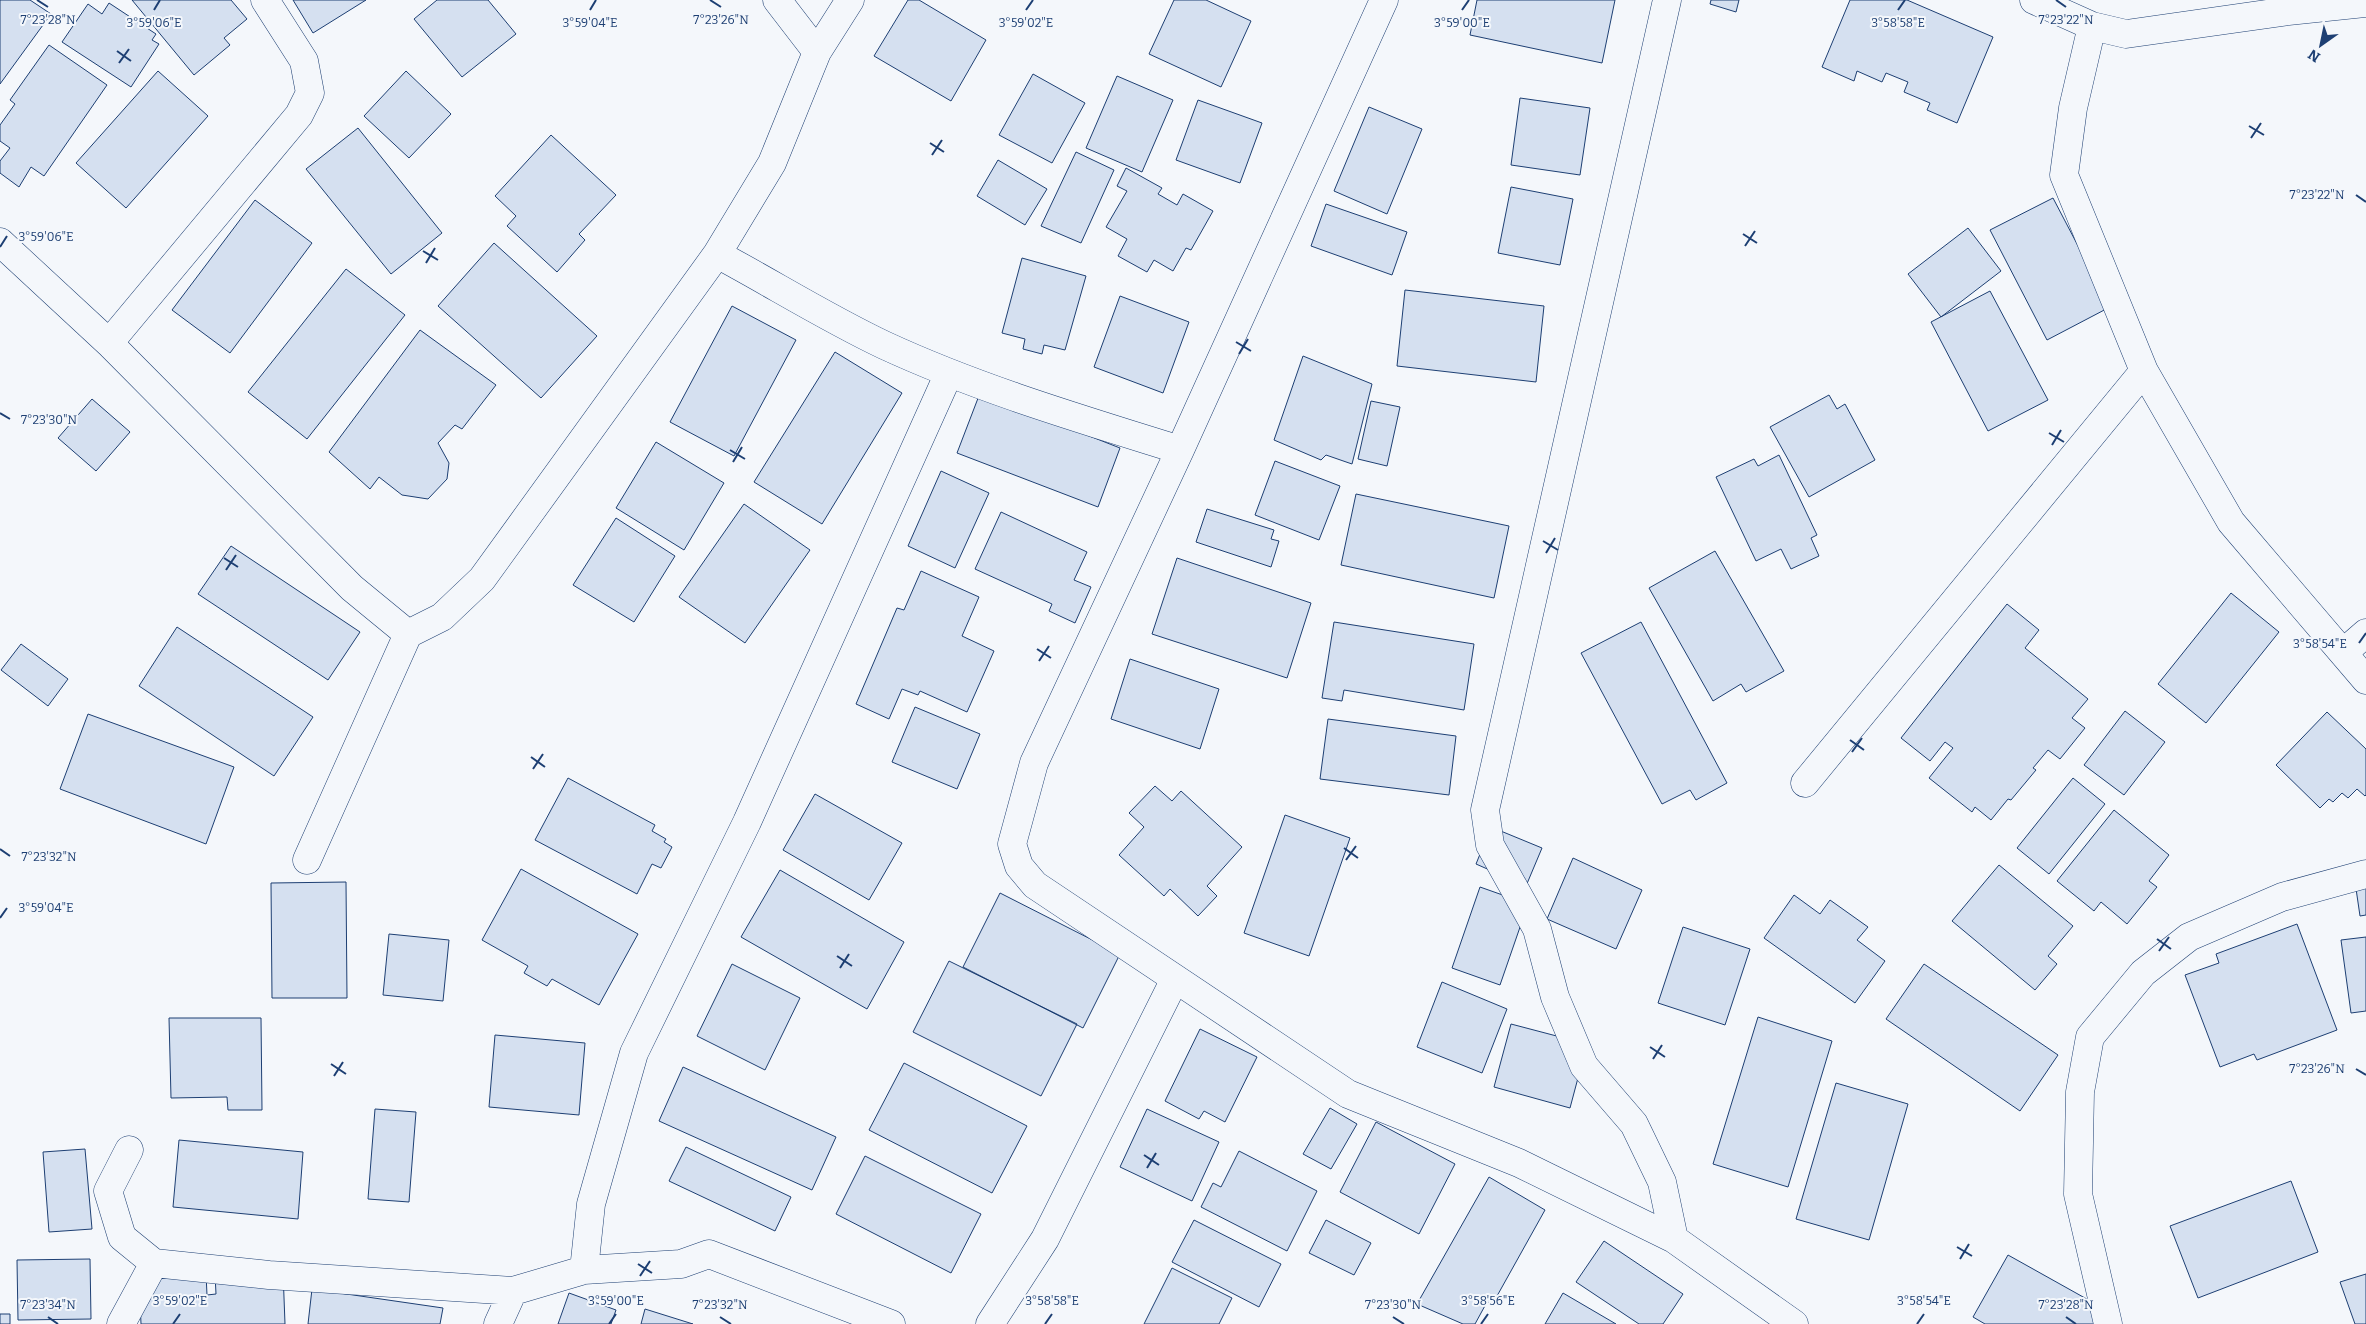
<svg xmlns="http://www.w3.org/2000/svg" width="2366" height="1324" font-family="Bitter,serif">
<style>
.building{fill:#d5e0f0;stroke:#1d3f73}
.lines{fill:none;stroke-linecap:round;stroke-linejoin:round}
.street-casing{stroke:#1d3f73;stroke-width:29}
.street{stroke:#f4f7fb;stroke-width:28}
.ticks{fill:none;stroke:#1d3f73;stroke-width:2}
.ticks-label{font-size:12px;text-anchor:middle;fill:#1d3f73;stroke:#f4f7fb;stroke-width:4;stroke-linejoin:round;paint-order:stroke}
</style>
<rect width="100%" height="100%" fill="#f4f7fb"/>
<path class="building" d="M0 0H30L51 14 0 84Z
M132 0H231L247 19 224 38 230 45 194 75Z
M293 0H366L313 33Z
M437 0H488L516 34 462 77 414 19Z
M908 0H919L986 40 951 101 874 56Z
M1174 0H1206L1251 21 1221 87 1149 54Z
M1477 0H1615L1602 63 1470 35Z
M1711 0H1739L1736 12 1710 4Z
M1850 0H1907L1993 37 1957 123 1927 110 1930 103 1904 92 1908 82 1886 73 1882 82 1857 71 1854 81 1822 67Z
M109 3 156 34 152 40 159 44 131 87 62 42 88 4 102 14Z
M49 45 107 85 44 176 31 167 19 187 0 173V161L10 148 0 141V125L15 104 10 100Z
M158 71 208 116 126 208 76 163Z
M406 71 451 114 409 158 364 116Z
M1033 74 1085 103 1052 163 999 135Z
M1117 76 1173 100 1142 172 1086 148Z
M1520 98 1590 108 1580 175 1511 165Z
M1198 100 1262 123 1240 183 1176 160Z
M1369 107 1422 129 1387 214 1334 191Z
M358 128 442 233 391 274 306 169Z
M551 135 616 195 579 234 585 240 557 272 507 226 516 216 495 196Z
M1076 152 1114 170 1081 243 1041 226Z
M998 160 1047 189 1025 225 977 196Z
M1126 168 1162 188 1158 194 1177 205 1183 194 1213 211 1191 250 1186 248 1173 271 1154 260 1147 272 1118 256 1127 239 1106 227 1127 191 1117 186Z
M1511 187 1573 199 1560 265 1498 253Z
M2053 198 2110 307 2047 340 1990 230Z
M255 200 312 243 230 353 172 310Z
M1326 204 1407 232 1392 275 1311 246Z
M1968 228 2001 271 1941 317 1908 274Z
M494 243 597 336 541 398 438 306Z
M1022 258 1086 276 1065 350 1044 345 1042 354 1023 349 1025 339 1002 333Z
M346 269 405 315 307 439 248 392Z
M1405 290 1544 306 1536 382 1397 366Z
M1990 291 2048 400 1988 431 1931 322Z
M1120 296 1189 322 1163 393 1094 367Z
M732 306 796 340 734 456 670 422Z
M420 330 496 385 462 429 455 425 438 443 449 463 447 479 428 499 402 495 379 477 370 489 329 452Z
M835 352 902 393 822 524 754 482Z
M1303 356 1372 384 1352 464 1326 455 1321 460 1274 440Z
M980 393 1120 448 1098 507 957 453Z
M1829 395 1837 409 1845 404 1875 460 1809 497 1770 427Z
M92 399 130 432 96 471 58 438Z
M1371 401 1400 407 1387 466 1358 459Z
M656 442 724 483 684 550 616 508Z
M1779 455 1817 535 1811 538 1819 556 1791 569 1781 549 1756 561 1716 477 1754 459 1758 466Z
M1275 461 1340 486 1319 540 1255 515Z
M941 471 989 493 955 568 908 546Z
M1356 494 1509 526 1494 598 1341 565Z
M744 504 810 550 745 643 679 597Z
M1207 509 1274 530 1271 539 1279 541 1271 567 1196 542Z
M1001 512 1087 552 1074 580 1091 587 1075 623 1049 611 1052 604 975 569Z
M616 518 675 556 634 622 573 585Z
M231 546 360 632 328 680 198 594Z
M1715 551 1784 671 1746 692 1741 684 1713 701 1649 588Z
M1177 558 1311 603 1287 678 1152 634Z
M921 571 979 597 962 636 994 651 967 712 920 691 918 695 902 689 889 719 856 704 897 608 904 610Z
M2231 593 2279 632 2206 723 2158 684Z
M2007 604 2039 630 2025 648 2088 699 2072 718 2085 728 2060 759 2048 750 2033 768 2036 770 2011 800 2008 799 1991 820 1975 807 1972 812 1929 778 1953 748 1945 742 1930 761 1901 738Z
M1334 622 1474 644 1464 710 1344 690 1342 701 1322 698Z
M1641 622 1727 783 1696 800 1690 790 1662 804 1581 653Z
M177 627 313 717 274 776 139 686Z
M21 644 68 679 48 706 1 670Z
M1130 659 1219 689 1200 749 1111 719Z
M915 707 980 734 957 789 892 762Z
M2125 711 2165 742 2124 795 2084 765Z
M2327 712 2366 749V795L2365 796 2357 789 2348 798 2342 793 2333 802 2329 799 2320 808 2276 765Z
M88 714 234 767 206 844 60 789Z
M1328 719 1456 736 1449 795 1320 779Z
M568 778 655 825 652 831 666 839 664 842 672 847 661 868 652 864 637 894 535 840Z
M2073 778 2105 804 2049 874 2017 848Z
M1155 786 1172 801 1181 791 1242 847 1207 886 1217 896 1198 916 1170 889 1164 896 1119 855 1144 827 1129 813Z
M815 794 902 843 869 900 783 850Z
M2114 810 2169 855 2149 881 2157 887 2127 924 2101 902 2094 911 2057 881Z
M1285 815 1350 838 1309 956 1244 933Z
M1491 827 1542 848 1526 886 1476 864Z
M1573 858 1642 890 1616 949 1547 919Z
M1999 865 2073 926 2048 956 2057 964 2035 990 1952 921Z
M521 869 638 934 599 1005 552 979 547 986 524 973 528 966 482 940Z
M780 870 904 942 867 1009 741 937Z
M2366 873V915L2360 916 2354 875Z
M346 882 347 998H272L271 883Z
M1480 887 1528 904 1500 985 1452 968Z
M1000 893 1120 954 1083 1028 963 967Z
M1794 895 1820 914 1830 900 1868 927 1857 940 1885 961 1855 1003 1764 938Z
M2297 924 2337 1030 2257 1060 2254 1054 2220 1067 2185 975 2219 963 2216 954Z
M1683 927 1750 949 1725 1025 1658 1003Z
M389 934 449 940 443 1001 383 995Z
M2366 937V1011L2351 1013 2341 940Z
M949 961 1077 1024 1041 1096 913 1032Z
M732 964 800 998 765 1070 697 1036Z
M1924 964 2058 1055 2020 1111 1886 1019Z
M1442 982 1507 1009 1482 1073 1417 1047Z
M1758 1017 1832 1041 1788 1187 1713 1164Z
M169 1018H261L262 1110H228L227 1097 171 1098Z
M1511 1024 1587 1044 1570 1108 1494 1087Z
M1200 1029 1257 1057 1225 1122 1204 1111 1199 1119 1165 1101Z
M495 1035 585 1043 579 1115 489 1107Z
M904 1063 1027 1126 992 1193 869 1130Z
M683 1067 836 1137 812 1190 659 1121Z
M1836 1083 1908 1104 1869 1240 1796 1219Z
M1330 1108 1357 1124 1331 1169 1303 1154Z
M375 1109 416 1112 409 1202 368 1199Z
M1147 1109 1219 1142 1192 1201 1120 1167Z
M1376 1122 1455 1164 1419 1234 1340 1192Z
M179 1140 303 1152 298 1219 173 1207Z
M686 1147 791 1197 775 1231 669 1181Z
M85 1149 92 1229 49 1232 43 1152Z
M1239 1151 1317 1191 1287 1251 1201 1207 1213 1183 1221 1187Z
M865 1156 981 1214 951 1273 836 1214Z
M1489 1177 1545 1210 1492 1305 1487 1302 1475 1324H1463L1417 1304Z
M2291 1181 2318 1252 2198 1298 2170 1226Z
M1194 1220 1281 1264 1259 1307 1172 1262Z
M1326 1220 1371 1243 1354 1275 1309 1253Z
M1604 1241 1683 1294 1663 1324H1639L1576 1282Z
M2008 1255 2110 1312 2104 1324H1985L1973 1317Z
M90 1259 91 1319 18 1320 17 1260Z
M1172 1268 1232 1298 1219 1324H1144Z
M283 1271 285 1324H141L139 1277 206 1274 207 1295 216 1294 215 1274Z
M2366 1274V1324H2355L2340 1282Z
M312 1289 443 1308 440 1324H308Z
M569 1293 616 1310 611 1324H558Z
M1563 1293 1616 1324H1545Z
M645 1309 693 1324H641Z
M0 1314H10V1324H0Z"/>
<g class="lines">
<g class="street-casing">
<path id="street" d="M777 0 817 52
M1384 0 1180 450 1034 763 1012 844 1019 866 1035 885 1348 1094 1519 1163 1674 1239 1794 1324
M1667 0 1485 810 1490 845 1537 929 1555 997 1584 1066 1634 1124 1662 1182 1674 1239
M2034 0 2092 26 2126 34 2288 11 2366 3
M2092 26 2073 108 2064 175 2144 371 2231 522 2366 680
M0 242 109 343 352 588 408 634 442 617 482 579 717 254 772 163 817 52 850 0
M717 254C773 284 827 318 884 345 979 389 1081 419 1180 450
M109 343 299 115 310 93 304 61 265 0
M2343 653 2366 633
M1805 783 2144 371
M307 860 408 634
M129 1150 108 1191 122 1237 154 1263 269 1275 513 1291
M584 1270 591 1204 634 1053 747 822 949 373
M121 1324 154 1263
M498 1324 513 1291 584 1270 681 1264 709 1254 891 1324
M990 1324 1045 1239 1175 979
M2108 1324 2078 1194 2080 1092 2090 1037 2143 973 2189 937 2282 897 2366 874"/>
</g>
<use href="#street" class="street"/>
</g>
<path class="ticks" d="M37 0 48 7M710 0 721 7M2056 0 2066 7M154 10 160 0M590 10 596 0M1026 10 1033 0M1462 10 1469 0M1898 10 1905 0M117 51 131 61M119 63 129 49M2249 126 2264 135M2251 138 2261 123M930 143 944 152M932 155 942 140M2356 195 2366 202M1743 234 1757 243M1745 246 1755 231M0 247 7 236M423 251 438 260M426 263 435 248M1236 342 1251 351M1239 354 1248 339M0 413 10 419M2049 433 2064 442M2052 445 2061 430M730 450 745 459M733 462 742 447M1543 541 1558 550M1546 553 1555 538M224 558 238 567M226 570 236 555M2359 643 2366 633M1037 649 1051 658M1039 661 1049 646M1850 740 1864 750M1852 752 1862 738M531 757 545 767M533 769 543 754M1344 848 1358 858M0 849 10 856M1346 860 1356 846M0 918 7 908M2157 939 2171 949M2159 951 2169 937M837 956 852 966M840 968 849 954M1650 1047 1665 1057M1653 1059 1662 1045M331 1064 346 1074M2356 1069 2366 1075M334 1076 343 1062M1144 1155 1159 1165M1147 1168 1156 1153M1957 1247 1972 1256M1960 1259 1969 1244M638 1264 652 1273M640 1276 650 1261M48 1317 58 1324M720 1317 731 1324M1393 1317 1404 1324M2066 1317 2076 1324M173 1324 180 1314M609 1324 616 1314M1045 1324 1052 1314M1481 1324 1488 1314M1917 1324 1924 1314"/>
<g class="ticks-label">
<text x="48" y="24">7°23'28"N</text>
<text x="721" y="24">7°23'26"N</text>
<text x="2066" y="24">7°23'22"N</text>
<text x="1026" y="27">3°59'02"E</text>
<text x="1462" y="27">3°59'00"E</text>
<text x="1898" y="27">3°58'58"E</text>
<text x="154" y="27">3°59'06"E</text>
<text x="590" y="27">3°59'04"E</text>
<text x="2317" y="199">7°23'22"N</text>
<text x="46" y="241">3°59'06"E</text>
<text x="49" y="424">7°23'30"N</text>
<text x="2320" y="648">3°58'54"E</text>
<text x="49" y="861">7°23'32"N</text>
<text x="46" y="912">3°59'04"E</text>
<text x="2317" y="1073">7°23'26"N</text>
<text x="180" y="1305">3°59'02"E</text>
<text x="616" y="1305">3°59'00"E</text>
<text x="1052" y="1305">3°58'58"E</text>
<text x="1488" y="1305">3°58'56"E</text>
<text x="1924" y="1305">3°58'54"E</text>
<text x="48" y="1309">7°23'34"N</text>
<text x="720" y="1309">7°23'32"N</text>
<text x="1393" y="1309">7°23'30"N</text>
<text x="2066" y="1309">7°23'28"N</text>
</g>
<g transform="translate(2321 45) rotate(213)" stroke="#f4f7fb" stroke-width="4" paint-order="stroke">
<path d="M0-4L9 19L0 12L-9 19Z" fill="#1d3f73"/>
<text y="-8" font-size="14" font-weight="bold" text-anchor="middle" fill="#1d3f73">N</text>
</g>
</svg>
